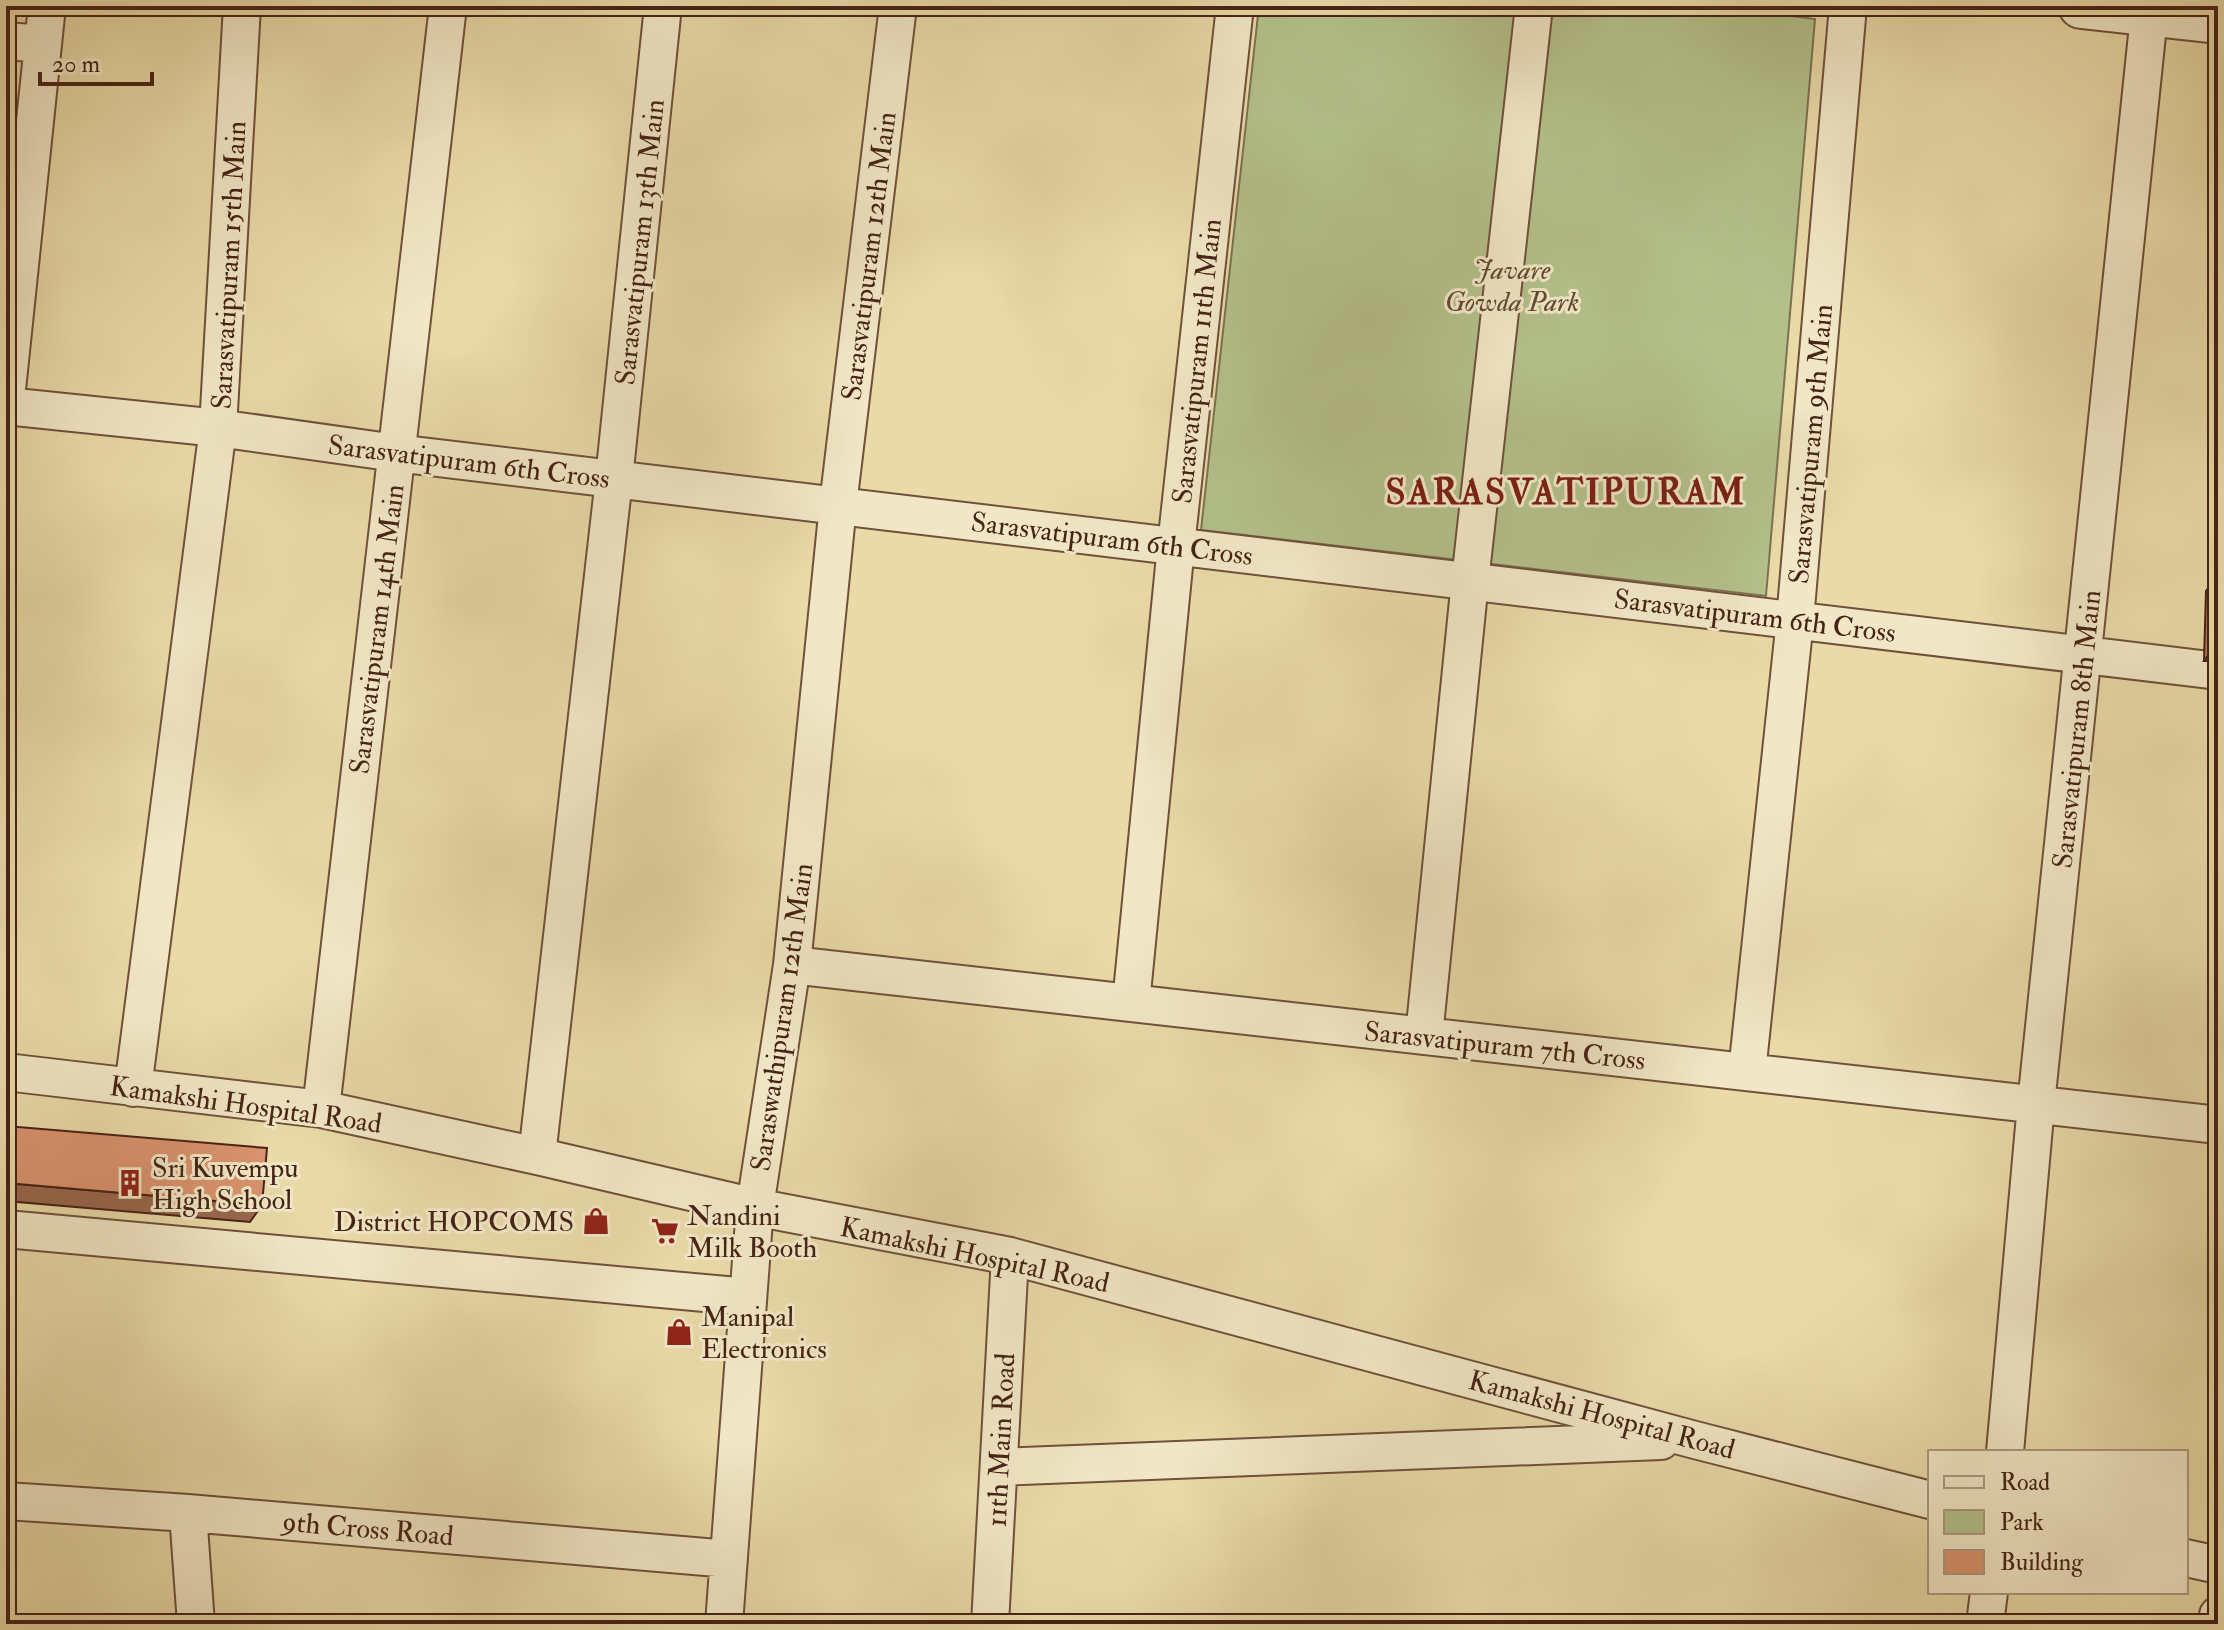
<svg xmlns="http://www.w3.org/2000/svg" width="2224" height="1630" font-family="'IM FELL Double Pica',serif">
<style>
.green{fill:#b3c08a;stroke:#7c7250;stroke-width:2}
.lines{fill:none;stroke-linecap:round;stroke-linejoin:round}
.minor-casing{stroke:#6f513a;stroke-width:40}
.tertiary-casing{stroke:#6f513a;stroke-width:48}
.minor{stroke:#f1e7c6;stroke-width:36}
.tertiary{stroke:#f1e7c6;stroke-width:44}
.wall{fill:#bb7e5f;stroke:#462315;stroke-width:2}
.shaded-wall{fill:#98674d;stroke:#462315;stroke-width:2}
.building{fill:#d9936e;stroke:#462315;stroke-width:2}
.labels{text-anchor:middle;stroke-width:6;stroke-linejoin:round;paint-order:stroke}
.street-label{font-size:28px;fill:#462315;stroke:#f1e7c6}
.park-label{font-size:28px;font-style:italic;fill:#614a32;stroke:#f1e7c6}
.poi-label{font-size:28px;fill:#462315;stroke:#f1e7c6;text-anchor:start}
.district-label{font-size:36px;font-weight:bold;letter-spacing:2px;fill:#7a1f14;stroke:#f1e7c6}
</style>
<rect width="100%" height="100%" fill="#e9daa8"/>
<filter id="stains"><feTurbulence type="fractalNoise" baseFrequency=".0025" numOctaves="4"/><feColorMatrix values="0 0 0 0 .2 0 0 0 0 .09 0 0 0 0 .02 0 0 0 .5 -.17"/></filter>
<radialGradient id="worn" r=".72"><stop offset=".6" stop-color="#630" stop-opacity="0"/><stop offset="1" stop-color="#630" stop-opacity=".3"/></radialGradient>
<path class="green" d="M1259 6H1710L1815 19 1766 596 1201 530Z"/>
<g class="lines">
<g class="minor-casing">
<path id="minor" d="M6 41 43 44
M6 399 47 6
M6 406 218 428 396 453 2218 671
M792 965 2218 1125
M1131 1003 1176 546 1235 6
M1424 1036 1470 581 1534 6
M6 1072 321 1109 537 1156 755 1207 1010 1256 1695 1440 1930 1500
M1747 1072 1795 620 1848 6
M133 1088 218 428 242 6
M321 1109 448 6
M537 1156 614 479 663 6
M6 1229 748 1297
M2005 1452 2036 1104 2150 6
M999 1467 1661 1441
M6 1501 188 1513 729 1559
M188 1513 196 1624
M2186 1558 2218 1565
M724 1624 755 1207 792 965 838 505 898 6
M990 1624 1010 1256
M1985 1624 1989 1592
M2217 1624 2218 1615"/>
</g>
<g class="tertiary-casing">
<path id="tertiary" d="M2081 6 2218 21"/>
</g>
<use href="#minor" class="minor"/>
<use href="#tertiary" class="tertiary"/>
</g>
<path class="wall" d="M2218 574V661H2204L2206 591Z"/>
<path class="shaded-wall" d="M2216 645H2218V661H2204Z
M6 1183 262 1205 250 1222 6 1201Z"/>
<path class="building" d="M2218 574V645H2216Z
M6 1126 267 1148 262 1205 6 1183Z"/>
<defs>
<g id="building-bare" transform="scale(2.16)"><path d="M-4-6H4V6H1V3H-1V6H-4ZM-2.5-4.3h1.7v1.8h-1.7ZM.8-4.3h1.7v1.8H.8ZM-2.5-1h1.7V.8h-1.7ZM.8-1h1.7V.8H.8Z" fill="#8f2418" stroke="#f1e7c6" stroke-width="2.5" paint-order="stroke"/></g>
<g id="shop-bare" transform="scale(2.16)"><path d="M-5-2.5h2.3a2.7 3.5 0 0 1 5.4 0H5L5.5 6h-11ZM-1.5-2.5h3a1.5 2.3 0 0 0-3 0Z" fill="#8f2418" stroke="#f1e7c6" stroke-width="2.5" paint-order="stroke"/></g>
<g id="supermarket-bare" transform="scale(2.16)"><path d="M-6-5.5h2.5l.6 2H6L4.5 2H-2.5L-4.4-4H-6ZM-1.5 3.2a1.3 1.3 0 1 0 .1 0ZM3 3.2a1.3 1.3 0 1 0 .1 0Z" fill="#8f2418" stroke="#f1e7c6" stroke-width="2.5" paint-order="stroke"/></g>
</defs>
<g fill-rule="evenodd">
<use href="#building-bare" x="130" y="1183"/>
<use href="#shop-bare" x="596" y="1221"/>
<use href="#supermarket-bare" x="665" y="1231"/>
<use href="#shop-bare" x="679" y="1332"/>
</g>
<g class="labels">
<g class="street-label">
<text transform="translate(639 242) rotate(-84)" y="10">Sarasvatipuram 13th Main</text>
<text transform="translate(868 256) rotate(-83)" y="10">Sarasvatipuram 12th Main</text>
<text transform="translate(228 265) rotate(-87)" y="10">Sarasvatipuram 15th Main</text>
<text transform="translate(1196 361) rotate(-84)" y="10">Sarasvatipuram 11th Main</text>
<text transform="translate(1810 444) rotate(-85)" y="10">Sarasvatipuram 9th Main</text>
<text transform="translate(469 461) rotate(7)" y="10">Sarasvatipuram 6th Cross</text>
<text transform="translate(1112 538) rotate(7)" y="10">Sarasvatipuram 6th Cross</text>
<text transform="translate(1755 615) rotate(7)" y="10">Sarasvatipuram 6th Cross</text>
<text transform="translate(376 629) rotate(-83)" y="10">Sarasvatipuram 14th Main</text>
<text transform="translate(2076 729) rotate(-84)" y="10">Sarasvatipuram 8th Main</text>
<text transform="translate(781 1017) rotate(-82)" y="10">Saraswathipuram 12th Main</text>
<text transform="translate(1505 1045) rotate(6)" y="10">Sarasvatipuram 7th Cross</text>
<text transform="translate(246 1104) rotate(8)" y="10">Kamakshi Hospital Road</text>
<text transform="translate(975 1254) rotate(12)" y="10">Kamakshi Hospital Road</text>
<text transform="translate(1602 1414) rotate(15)" y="10">Kamakshi Hospital Road</text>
<text transform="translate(1000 1440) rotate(-87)" y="10">11th Main Road</text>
<text transform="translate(368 1528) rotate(5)" y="10">9th Cross Road</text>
</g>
<g class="park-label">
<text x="1512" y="279">Javare<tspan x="1512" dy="32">Gowda Park</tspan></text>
</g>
<g class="poi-label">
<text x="152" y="1177">Sri Kuvempu<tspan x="152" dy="32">High School</tspan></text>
<text x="687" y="1225">Nandini<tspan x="687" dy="32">Milk Booth</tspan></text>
<text x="574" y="1231" text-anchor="end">District HOPCOMS</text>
<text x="701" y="1326">Manipal<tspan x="701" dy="32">Electronics</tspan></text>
</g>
<g class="district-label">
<text x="1566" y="504">SARASVATIPURAM</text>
</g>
</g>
<rect width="2224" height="1630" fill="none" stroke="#e9daa8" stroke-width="32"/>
<rect x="8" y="8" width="2208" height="1614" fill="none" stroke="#462315" stroke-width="4"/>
<rect x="16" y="16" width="2192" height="1598" fill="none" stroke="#462315" stroke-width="2"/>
<rect x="1928" y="1450" width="260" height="144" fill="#f1e7c6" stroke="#ad997f" stroke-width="2"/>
<rect x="1944" y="1476" width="40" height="12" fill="#f1e7c6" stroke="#ad997f" stroke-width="2"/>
<text x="2000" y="1490" font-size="24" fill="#462315">Road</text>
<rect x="1944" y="1510" width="40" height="24" fill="#b3c08a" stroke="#ad997f" stroke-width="2"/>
<text x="2000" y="1530" font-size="24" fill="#462315">Park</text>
<rect x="1944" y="1550" width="40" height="24" fill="#d9936e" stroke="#ad997f" stroke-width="2"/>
<text x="2000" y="1570" font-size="24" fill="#462315">Building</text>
<path d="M40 72v12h112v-12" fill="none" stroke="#462315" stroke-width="4"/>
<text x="52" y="72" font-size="24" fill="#462315" stroke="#f1e7c6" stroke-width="6" paint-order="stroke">20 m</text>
<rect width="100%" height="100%" filter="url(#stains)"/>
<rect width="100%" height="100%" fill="url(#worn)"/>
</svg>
